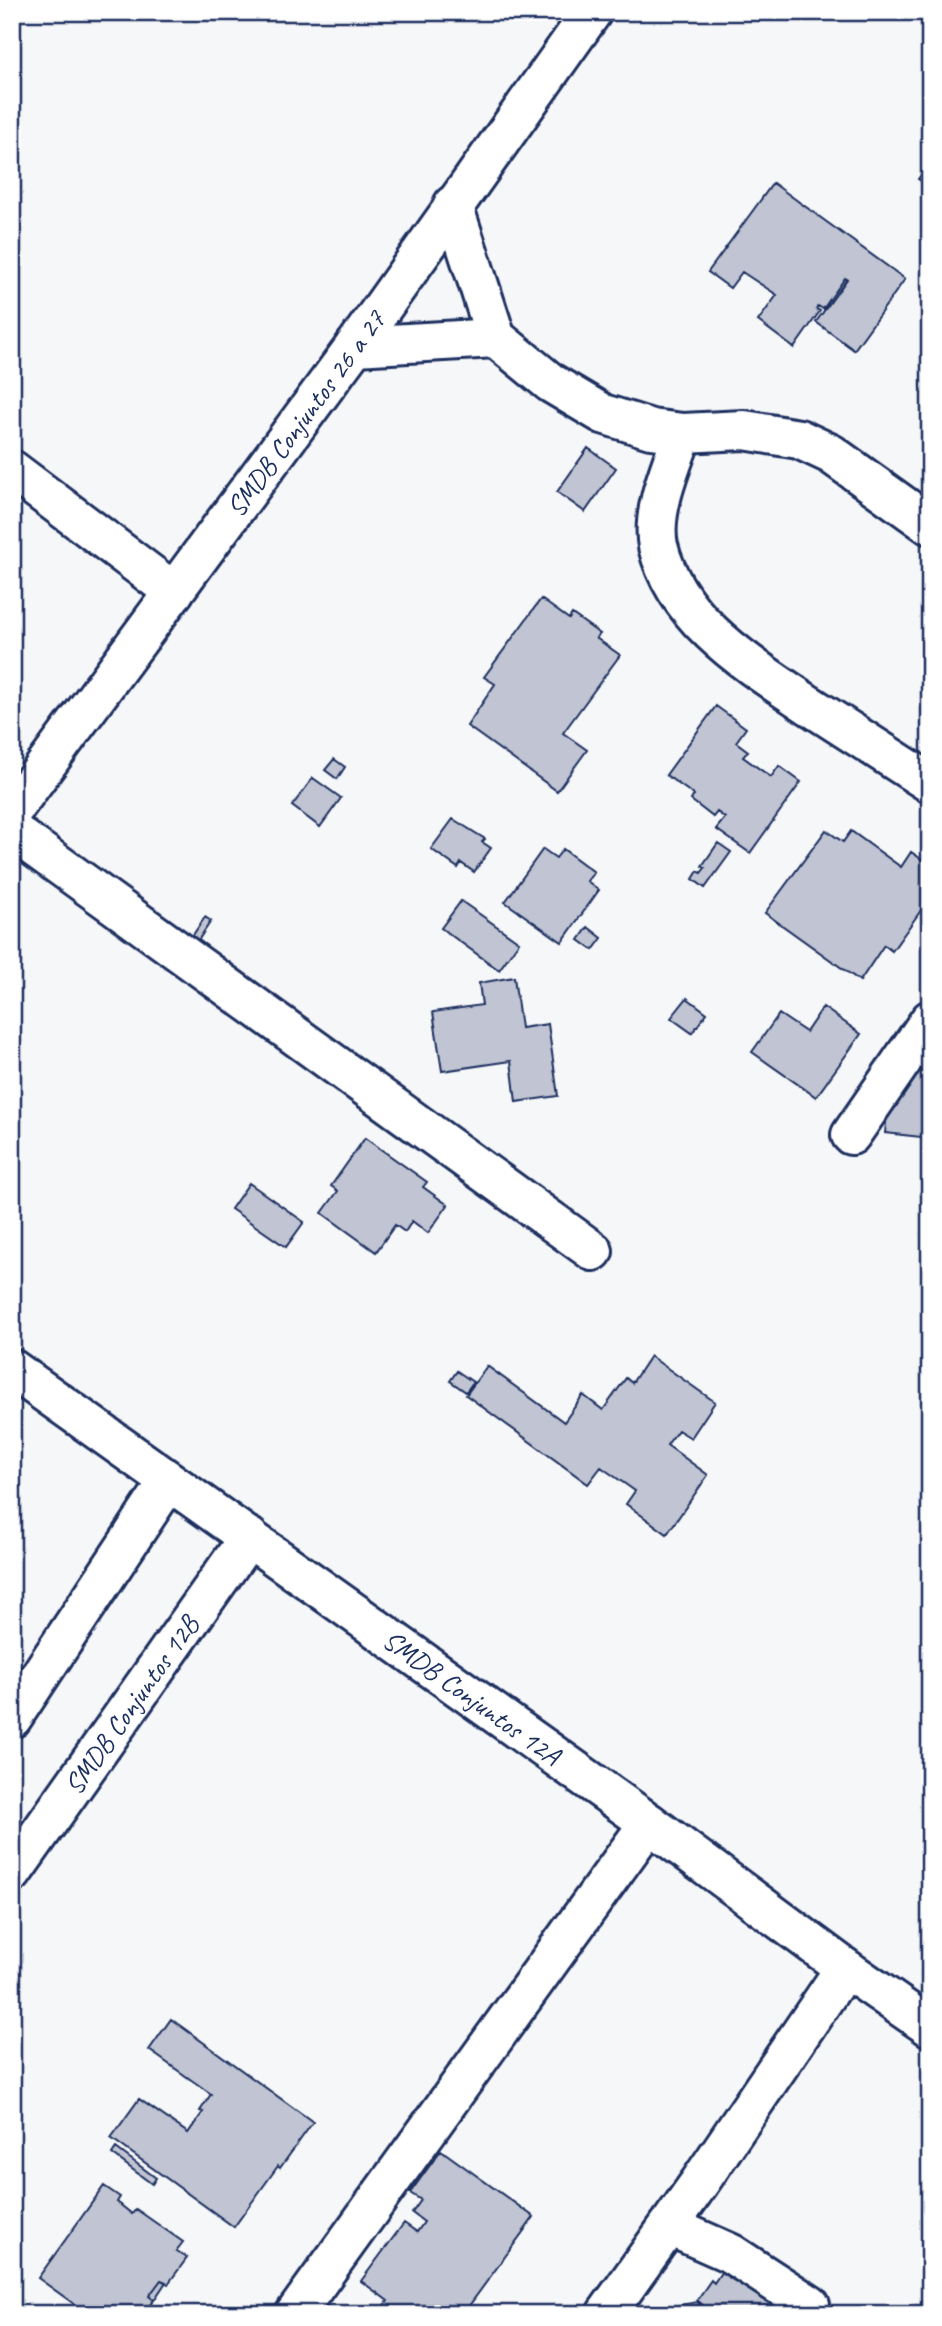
<svg xmlns="http://www.w3.org/2000/svg" width="942" height="2326" font-family="Caveat,sans-serif">
<style>
.building{fill:#c0c4d3;stroke:#1b2f5e;stroke-width:2}
.lines{fill:none;stroke-linecap:round;stroke-linejoin:round}
.minor-casing{stroke:#1b2f5e;stroke-width:44}
.minor{stroke:#fff;stroke-width:38}
.labels{text-anchor:middle;stroke-width:7;stroke-linejoin:round;paint-order:stroke}
.street-label{font-size:28px;fill:#1b2f5e;stroke:#fff}
</style>
<rect width="100%" height="100%" fill="#f6f7f9"/>
<filter id="ink" filterUnits="userSpaceOnUse"><feTurbulence type="fractalNoise" baseFrequency=".0143" numOctaves="2"/><feDisplacementMap in="SourceGraphic" scale="14" xChannelSelector="R" yChannelSelector="G"/><feConvolveMatrix kernelMatrix="1 2 1 2 8 2 1 2 1" color-interpolation-filters="sRGB"/></filter>
<g filter="url(#ink)">
<path class="building" d="M930 163V187L918 179Z
M773 183 905 279 854 350 816 322 847 279 845 278 823 309 818 306 816 309 820 311 794 348 758 321 777 295 742 272 730 288 708 272Z
M588 448 616 468 585 512 557 492Z
M541 599 569 619 572 614 600 634 596 638 620 655 563 733 587 750 557 791 467 726 495 684 484 677Z
M716 706 746 728 736 742 748 751 743 757 771 777 779 766 801 782 750 853 716 829 725 818 717 812 713 817 691 800 694 795 666 775Z
M334 759 345 767 337 779 325 770Z
M313 778 341 798 320 827 292 806Z
M453 819 485 839 482 842 491 848 474 872 461 863 458 868 431 849Z
M826 830 843 842 851 831 901 867 911 852 930 865V910L924 906 892 951 884 945 860 981 765 913Z
M718 843 731 852 705 888 693 879 698 871 701 873 705 868 702 866Z
M543 849 556 858 563 849 594 872 587 881 599 890 562 942 505 902Z
M461 901 519 942 499 970 441 928Z
M205 917 211 921 197 942 191 938Z
M588 927 602 938 593 950 579 940Z
M514 977 521 1028 548 1024 558 1096 516 1102 511 1061 442 1071 433 1012 482 1005 479 983Z
M687 998 707 1013 692 1033 671 1018Z
M823 1007 861 1034 816 1097 752 1052 779 1014 806 1032Z
M930 1049V1138L885 1133 890 1084Z
M365 1138 427 1182 423 1187 448 1205 428 1233 412 1221 405 1232 395 1225 376 1252 322 1213 338 1191 331 1186Z
M249 1183 304 1222 286 1247 231 1209Z
M650 1356 715 1402 691 1438 678 1430 667 1445 708 1475 667 1534 626 1504 635 1491 601 1467 588 1484 466 1395 487 1366 564 1422 583 1395 603 1410 626 1378 632 1383Z
M457 1371 473 1382 466 1392 450 1381Z
M171 2019 313 2122 280 2168 278 2166 234 2227 111 2138 139 2099 188 2133 203 2112 200 2111 211 2094 149 2050Z
M116 2148 156 2178 152 2184 112 2154Z
M441 2150 534 2217 463 2314H438L433 2311 431 2314H379L388 2301 361 2281 404 2223 417 2232 424 2222 412 2213 421 2200 410 2193Z
M104 2186 120 2197 117 2202 132 2214 136 2209 183 2242 176 2251 187 2258 168 2284 161 2280 149 2296 154 2300 149 2306 160 2314H88L38 2278Z
M728 2262 823 2314H678L679 2305 698 2302 700 2306H704L697 2300 711 2280 714 2283Z
M161 2280 166 2282 154 2300 149 2296Z"/>
<g class="lines">
<g class="minor-casing">
<g id="minor">
<path d="M453 205 496 338 551 383 603 414 651 429 683 433 744 430 799 439 831 454 930 525"/>
<path d="M355 346 496 338"/>
<path d="M683 433C671 466 651 512 658 546 676 621 750 665 809 705 849 731 889 757 930 783"/>
<path d="M12 470 174 592"/>
<path id="s1" d="M12 811 355 346 592 12"/>
<path d="M12 831 593 1251"/>
<path d="M851 1135 930 1020"/>
<path id="s2" d="M12 1369 649 1823 845 1968 930 2027"/>
<path d="M12 1718 169 1481"/>
<path id="s3" d="M12 1873 249 1537"/>
<path d="M669 2226 730 2253 810 2305"/>
<path d="M295 2314 649 1823"/>
<path d="M606 2314 700 2182 845 1968"/>
</g>
</g>
<use href="#minor" class="minor"/>
</g>
</g>
<g class="labels">
<g class="street-label">
<text dy="10" stroke="none"><textPath href="#s1" startOffset="494">SMDB Conjuntos 26 a 27</textPath></text>
<text dy="10" stroke="none"><textPath href="#s2" startOffset="565">SMDB Conjuntos 12A</textPath></text>
<text dy="10" stroke="none"><textPath href="#s3" startOffset="206">SMDB Conjuntos 12B</textPath></text>
</g>
</g>
<rect width="942" height="2326" fill="none" stroke="#fff" stroke-width="42"/>
<rect x="21" y="21" width="900" height="2284" fill="none" stroke="#1b2f5e" stroke-width="2.5" filter="url(#ink)"/>
</svg>
